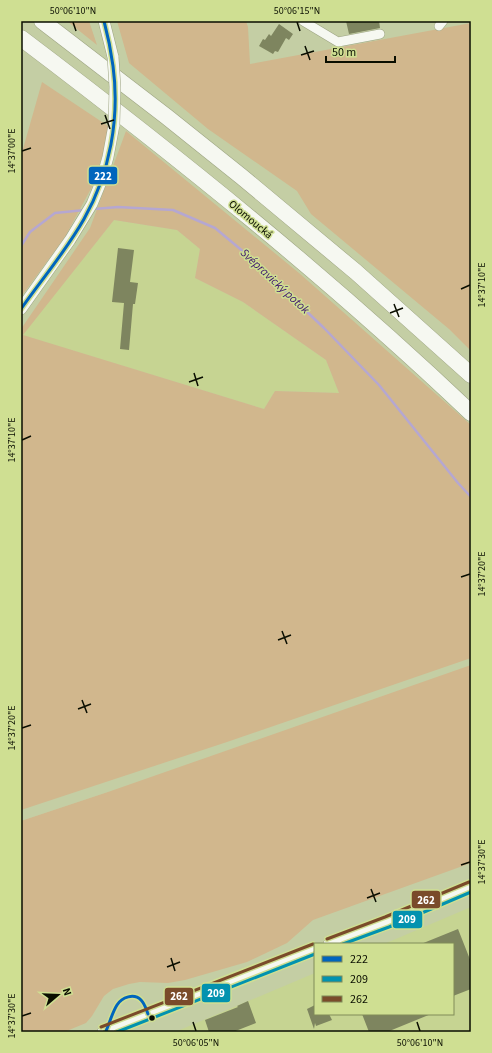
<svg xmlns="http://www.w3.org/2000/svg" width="492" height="1053" font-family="'Source Sans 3',sans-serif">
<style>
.built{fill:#c6d492}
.green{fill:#d1b78d;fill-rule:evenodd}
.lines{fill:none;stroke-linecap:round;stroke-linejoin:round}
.stream{stroke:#b5a7d1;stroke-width:2.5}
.building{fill:#7e855f}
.minor-casing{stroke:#9da483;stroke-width:10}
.tertiary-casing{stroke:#9da483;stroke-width:12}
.motorway-casing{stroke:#9da483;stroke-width:17}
.minor{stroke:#f6f8f1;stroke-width:9}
.tertiary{stroke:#f6f8f1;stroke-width:11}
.motorway{stroke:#f6f8f1;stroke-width:16}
.tertiary-bridge-casing{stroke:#9da483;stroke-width:12;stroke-linecap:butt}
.tertiary-bridge{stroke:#f6f8f1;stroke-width:11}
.bus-1-casing{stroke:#cfdf92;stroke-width:6}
.bus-2-casing{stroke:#cfdf92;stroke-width:6}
.bus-3-casing{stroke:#cfdf92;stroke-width:6}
.bus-1{stroke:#0065bd;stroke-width:3}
.bus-2{stroke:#0292af;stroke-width:3}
.bus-3{stroke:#7a4b2a;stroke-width:3}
.ticks{fill:none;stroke:#0a0e00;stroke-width:1.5}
.bus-dot{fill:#0a0e00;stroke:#cfdf92;stroke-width:1.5}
.labels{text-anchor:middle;stroke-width:3;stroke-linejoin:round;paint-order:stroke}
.street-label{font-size:11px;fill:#0a0e00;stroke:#cfdf92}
.water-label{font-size:12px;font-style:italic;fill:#3d136e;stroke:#cfdf92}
.line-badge{stroke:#cfdf92;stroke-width:1.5}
.badge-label{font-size:11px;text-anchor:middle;font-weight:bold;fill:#fff}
.neatline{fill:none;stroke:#0a0e00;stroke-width:1.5}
.ticks-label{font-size:10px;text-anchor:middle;fill:#0a0e00}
</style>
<rect width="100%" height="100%" fill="#c4cea4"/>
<path class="built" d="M114 220 177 230 200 249 195 278 243 302 326 360 339 393 275 391 264 409 22 335Z
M471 907V1032H175L315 973V1014H453V944H384Z"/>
<path class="green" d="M67 21H89L97 45Z
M117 21H246L248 27 250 64 471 23V351L449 329 311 214 297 191 208 129 129 63Z
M42 82 111 128 93 185 65 237 21 297V156Z
M126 131 299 273 471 425V658L227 742 21 810V329L90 228ZM114 220 177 230 200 249 195 278 243 302 326 360 339 393 275 391 264 409 23 335Z
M471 665V863L313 920 287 943 247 962 185 980 168 983 140 982 129 984 113 989 104 996 92 1016 86 1023 64 1032H21V821L108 792Z"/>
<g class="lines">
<path class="stream" d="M94 209 118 207 173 210 215 228 245 253 324 328 379 385 458 483 471 497
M21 246 30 232 55 213 85 210"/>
</g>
<path class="building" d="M346 21H379L380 28 349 34Z
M279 24 293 34 289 40 286 38 278 52 275 51 273 54 259 46 263 39 265 40 269 34 271 36Z
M118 248 134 250 130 282 138 283 135 304H133L129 350 120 349 124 303 112 302Z
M458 929 471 962V989L453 996V944H421Z
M248 1001 256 1023 233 1032H209L205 1020 238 1007 237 1006Z
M315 1005V1014H329L332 1020 316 1026 315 1023 314 1029 307 1009Z
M362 1014H431L387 1032H369Z"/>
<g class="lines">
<g class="minor-casing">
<path id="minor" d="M303 21 338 42 380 34
M439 26 443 21"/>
</g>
<g class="tertiary-casing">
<path id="tertiary" d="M104 21 113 57
M21 309 70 240 92 204 101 182 108 157 114 125
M329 944 387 922 471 887
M103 1032 315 949"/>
</g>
<g class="motorway-casing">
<path id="motorway" d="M42 21 167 117 242 177 356 272 471 375
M21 38C177 156 329 278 471 413"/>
</g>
<use href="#minor" class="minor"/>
<use href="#tertiary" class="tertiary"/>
<use href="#motorway" class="motorway"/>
<g class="tertiary-bridge-casing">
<path id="tertiary-bridge" d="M113 57 115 87 114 125"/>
</g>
<use href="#tertiary-bridge" class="tertiary-bridge"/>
<g class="bus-1-casing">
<path id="bus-1" d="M21 309C42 279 66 251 84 219 110 173 120 118 113 66 111 51 108 36 104 21
M106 1031C110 1022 112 1013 117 1005 122 997 134 993 141 1000 145 1004 146 1009 148 1014"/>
</g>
<g class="bus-2-casing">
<path id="bus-2" d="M343 944 389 927 471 892
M117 1032 315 954"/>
</g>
<g class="bus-3-casing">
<path id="bus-3" d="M327 939 385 917 469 882
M101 1027 313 944"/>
</g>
<use href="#bus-1" class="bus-1"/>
<use href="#bus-2" class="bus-2"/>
<use href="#bus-3" class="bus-3"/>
</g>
<path class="ticks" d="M73 22 76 31M297 22 300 31M305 46 310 60M301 55 314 51M105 115 110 129M101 124 114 120M22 151 31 148M461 289 470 285M394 304 399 317M390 313 403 308M194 373 198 386M189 382 203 377M22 440 31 436M461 577 470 574M282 631 287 644M278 640 291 635M82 700 87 713M78 709 91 704M22 728 31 725M461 865 470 862M371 889 376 902M367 898 380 893M171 958 175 971M167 967 180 962M22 1016 31 1013M193 1022 196 1031M417 1022 420 1031"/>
<circle class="bus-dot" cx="152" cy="1018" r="3.5"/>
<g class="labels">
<g class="street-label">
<text transform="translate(251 219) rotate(40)" y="4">Olomoucká</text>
</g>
<g class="water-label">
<text transform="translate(275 281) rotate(43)" y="4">Svépravický potok</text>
</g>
</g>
<g class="line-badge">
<rect x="88" y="166" width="30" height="19" rx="4" fill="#0065bd"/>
<rect x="411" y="890" width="30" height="19" rx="4" fill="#7a4b2a"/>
<rect x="392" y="910" width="31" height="19" rx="4" fill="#0292af"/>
<rect x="201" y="983" width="30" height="20" rx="4" fill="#0292af"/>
<rect x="164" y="987" width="30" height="19" rx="4" fill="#7a4b2a"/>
</g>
<g class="badge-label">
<text x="103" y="180">222</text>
<text x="426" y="904">262</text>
<text x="407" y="923">209</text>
<text x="216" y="997">209</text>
<text x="179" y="1000">262</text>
</g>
<rect width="492" height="1053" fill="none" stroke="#cfdf92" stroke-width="44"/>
<rect x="314" y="943" width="140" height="72" fill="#cfdf92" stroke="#808b58"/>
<rect x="322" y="956" width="20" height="6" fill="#0065bd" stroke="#808b58"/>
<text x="350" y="963" font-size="12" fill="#0a0e00">222</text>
<rect x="322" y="976" width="20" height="6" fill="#0292af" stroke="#808b58"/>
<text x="350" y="983" font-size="12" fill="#0a0e00">209</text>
<rect x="322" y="996" width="20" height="6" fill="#7a4b2a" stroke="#808b58"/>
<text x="350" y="1003" font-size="12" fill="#0a0e00">262</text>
<g transform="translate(58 995) rotate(71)" stroke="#cfdf92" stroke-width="3" paint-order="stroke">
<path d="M0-3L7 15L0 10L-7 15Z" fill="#0a0e00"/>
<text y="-6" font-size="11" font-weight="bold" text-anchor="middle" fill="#0a0e00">N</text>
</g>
<path d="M326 56v6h69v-6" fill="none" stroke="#0a0e00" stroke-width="2"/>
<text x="332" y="56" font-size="12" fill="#0a0e00" stroke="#cfdf92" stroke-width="3" paint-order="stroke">50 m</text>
<rect x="22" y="22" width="448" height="1009" class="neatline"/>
<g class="ticks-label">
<text x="73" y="14">50°06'10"N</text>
<text x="297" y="14">50°06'15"N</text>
<text transform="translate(11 151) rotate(-90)" y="4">14°37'00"E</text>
<text transform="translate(481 285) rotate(-90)" y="4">14°37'10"E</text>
<text transform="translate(11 440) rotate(-90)" y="4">14°37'10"E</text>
<text transform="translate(481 574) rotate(-90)" y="4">14°37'20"E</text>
<text transform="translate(11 728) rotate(-90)" y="4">14°37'20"E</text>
<text transform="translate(481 862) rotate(-90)" y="4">14°37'30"E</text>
<text transform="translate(11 1016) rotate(-90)" y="4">14°37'30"E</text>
<text x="196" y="1046">50°06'05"N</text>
<text x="420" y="1046">50°06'10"N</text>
</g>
</svg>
